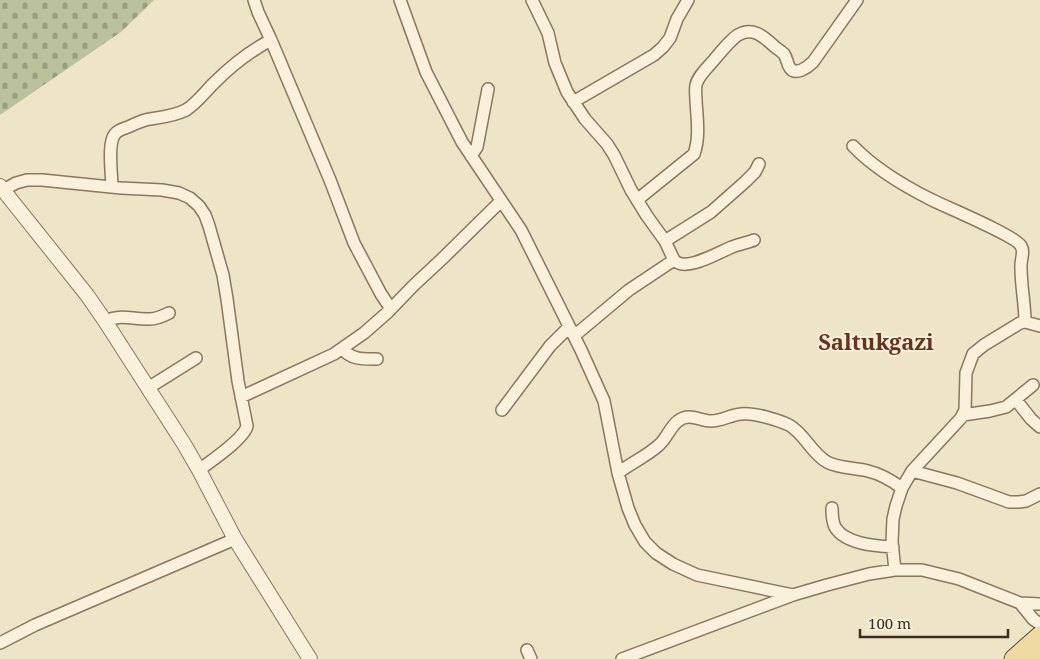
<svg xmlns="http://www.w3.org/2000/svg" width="1040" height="659" font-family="'Noto Serif',serif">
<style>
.cemetery{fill:url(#cemetery-stones)}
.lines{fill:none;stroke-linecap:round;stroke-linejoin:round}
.minor-casing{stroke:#8a775d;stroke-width:14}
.tertiary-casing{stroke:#8a775d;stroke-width:16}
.primary-casing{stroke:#584531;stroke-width:21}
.minor{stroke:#f9f1dc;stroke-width:11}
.tertiary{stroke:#f9f1dc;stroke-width:14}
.primary{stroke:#efdba2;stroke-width:19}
.labels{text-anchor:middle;stroke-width:4;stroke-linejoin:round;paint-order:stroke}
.district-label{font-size:22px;font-weight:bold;fill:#673321;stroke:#f5eed8}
</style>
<defs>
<pattern id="cemetery-stones" width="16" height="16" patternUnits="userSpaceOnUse" patternTransform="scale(1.25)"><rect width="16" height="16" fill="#bbc29b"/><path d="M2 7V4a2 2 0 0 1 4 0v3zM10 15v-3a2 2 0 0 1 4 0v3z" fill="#999e7e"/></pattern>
</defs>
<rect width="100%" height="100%" fill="#eee4c8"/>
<path class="cemetery" d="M0 0H154L121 32 0 115Z"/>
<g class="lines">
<g class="minor-casing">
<path id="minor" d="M254 0 258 12 271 40 330 180 354 243 381 294 391 309
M400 0 426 72 462 142 521 230 581 350 604 401 618 473 628 508 635 525 645 542 656 553 673 564 697 575 793 595
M532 0 548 33 555 63 567 92 585 119 607 144 614 155 631 190 647 216 665 241 674 260 629 290 574 336
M573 102 654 55 663 47 670 38 677 19 688 0
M853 146C875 169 904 186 932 200 946 207 1016 236 1021 246 1025 252 1020 261 1021 268 1021 286 1025 304 1025 322
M471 156 477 147 488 89
M112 187C112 175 107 143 115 134 118 130 123 129 128 127 135 124 142 120 150 119 163 117 174 116 186 110 197 103 205 92 214 83 231 66 250 51 271 40
M3 190 16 183 27 180H42L121 188 162 190 179 193 190 198 199 206 205 215 209 226 223 275 227 299 238 381 247 426C244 439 211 461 199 470
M637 200 694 154C700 138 697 118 696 101 696 96 695 90 696 85 698 76 708 67 714 60 720 53 730 40 738 35 753 26 764 37 775 47 778 49 781 51 784 54 787 58 787 64 790 68 796 76 808 67 813 62L857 0
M665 241 711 212 745 182 755 172 759 164
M674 260C685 273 719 252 732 247 739 244 747 243 754 240
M105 321C125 313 131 320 150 319 156 319 163 316 169 313
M342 349C353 360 362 359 377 359
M148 388 196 358
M241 397 334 354 364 333 388 312 413 286 442 259 501 201
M1016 400 1031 419 1040 427
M502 410 550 346 569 327
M963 415 990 411 1006 407 1033 385
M912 471 957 483 1009 502H1019L1026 501 1040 494
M618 473C631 463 647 456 659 445 667 438 670 427 678 421 689 412 700 421 711 421 722 421 730 415 741 414 753 412 778 420 789 425 805 434 811 453 827 462 837 468 856 468 868 471 881 474 891 480 902 488
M832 508C832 514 832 521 835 527 845 544 875 546 893 547
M895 570 892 542 893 519 896 506 902 488 912 471 961 418 965 410 966 373 973 354 984 345 1020 323 1025 322 1040 326
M1020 603 1033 619 1040 624
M0 643 35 625 235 539
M527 650 531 659
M622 659 793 595 827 585 869 574 895 570H922L959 579 1020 603 1040 604"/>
</g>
<g class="tertiary-casing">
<path id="tertiary" d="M0 186 87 295 105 321 184 444 199 470 235 539 310 659"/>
</g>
<g class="primary-casing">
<path id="primary" d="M1014 659 1040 636
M1037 659 1040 656"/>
</g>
<use href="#minor" class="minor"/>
<use href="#tertiary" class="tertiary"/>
<use href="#primary" class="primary"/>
</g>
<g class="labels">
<g class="district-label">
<text x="876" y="350">Saltukgazi</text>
</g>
</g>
<path d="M860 629v8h148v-8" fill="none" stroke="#3b2e20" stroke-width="2.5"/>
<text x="868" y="629" font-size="15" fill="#3b2e20" stroke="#f5eed8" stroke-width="4" paint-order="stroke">100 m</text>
</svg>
